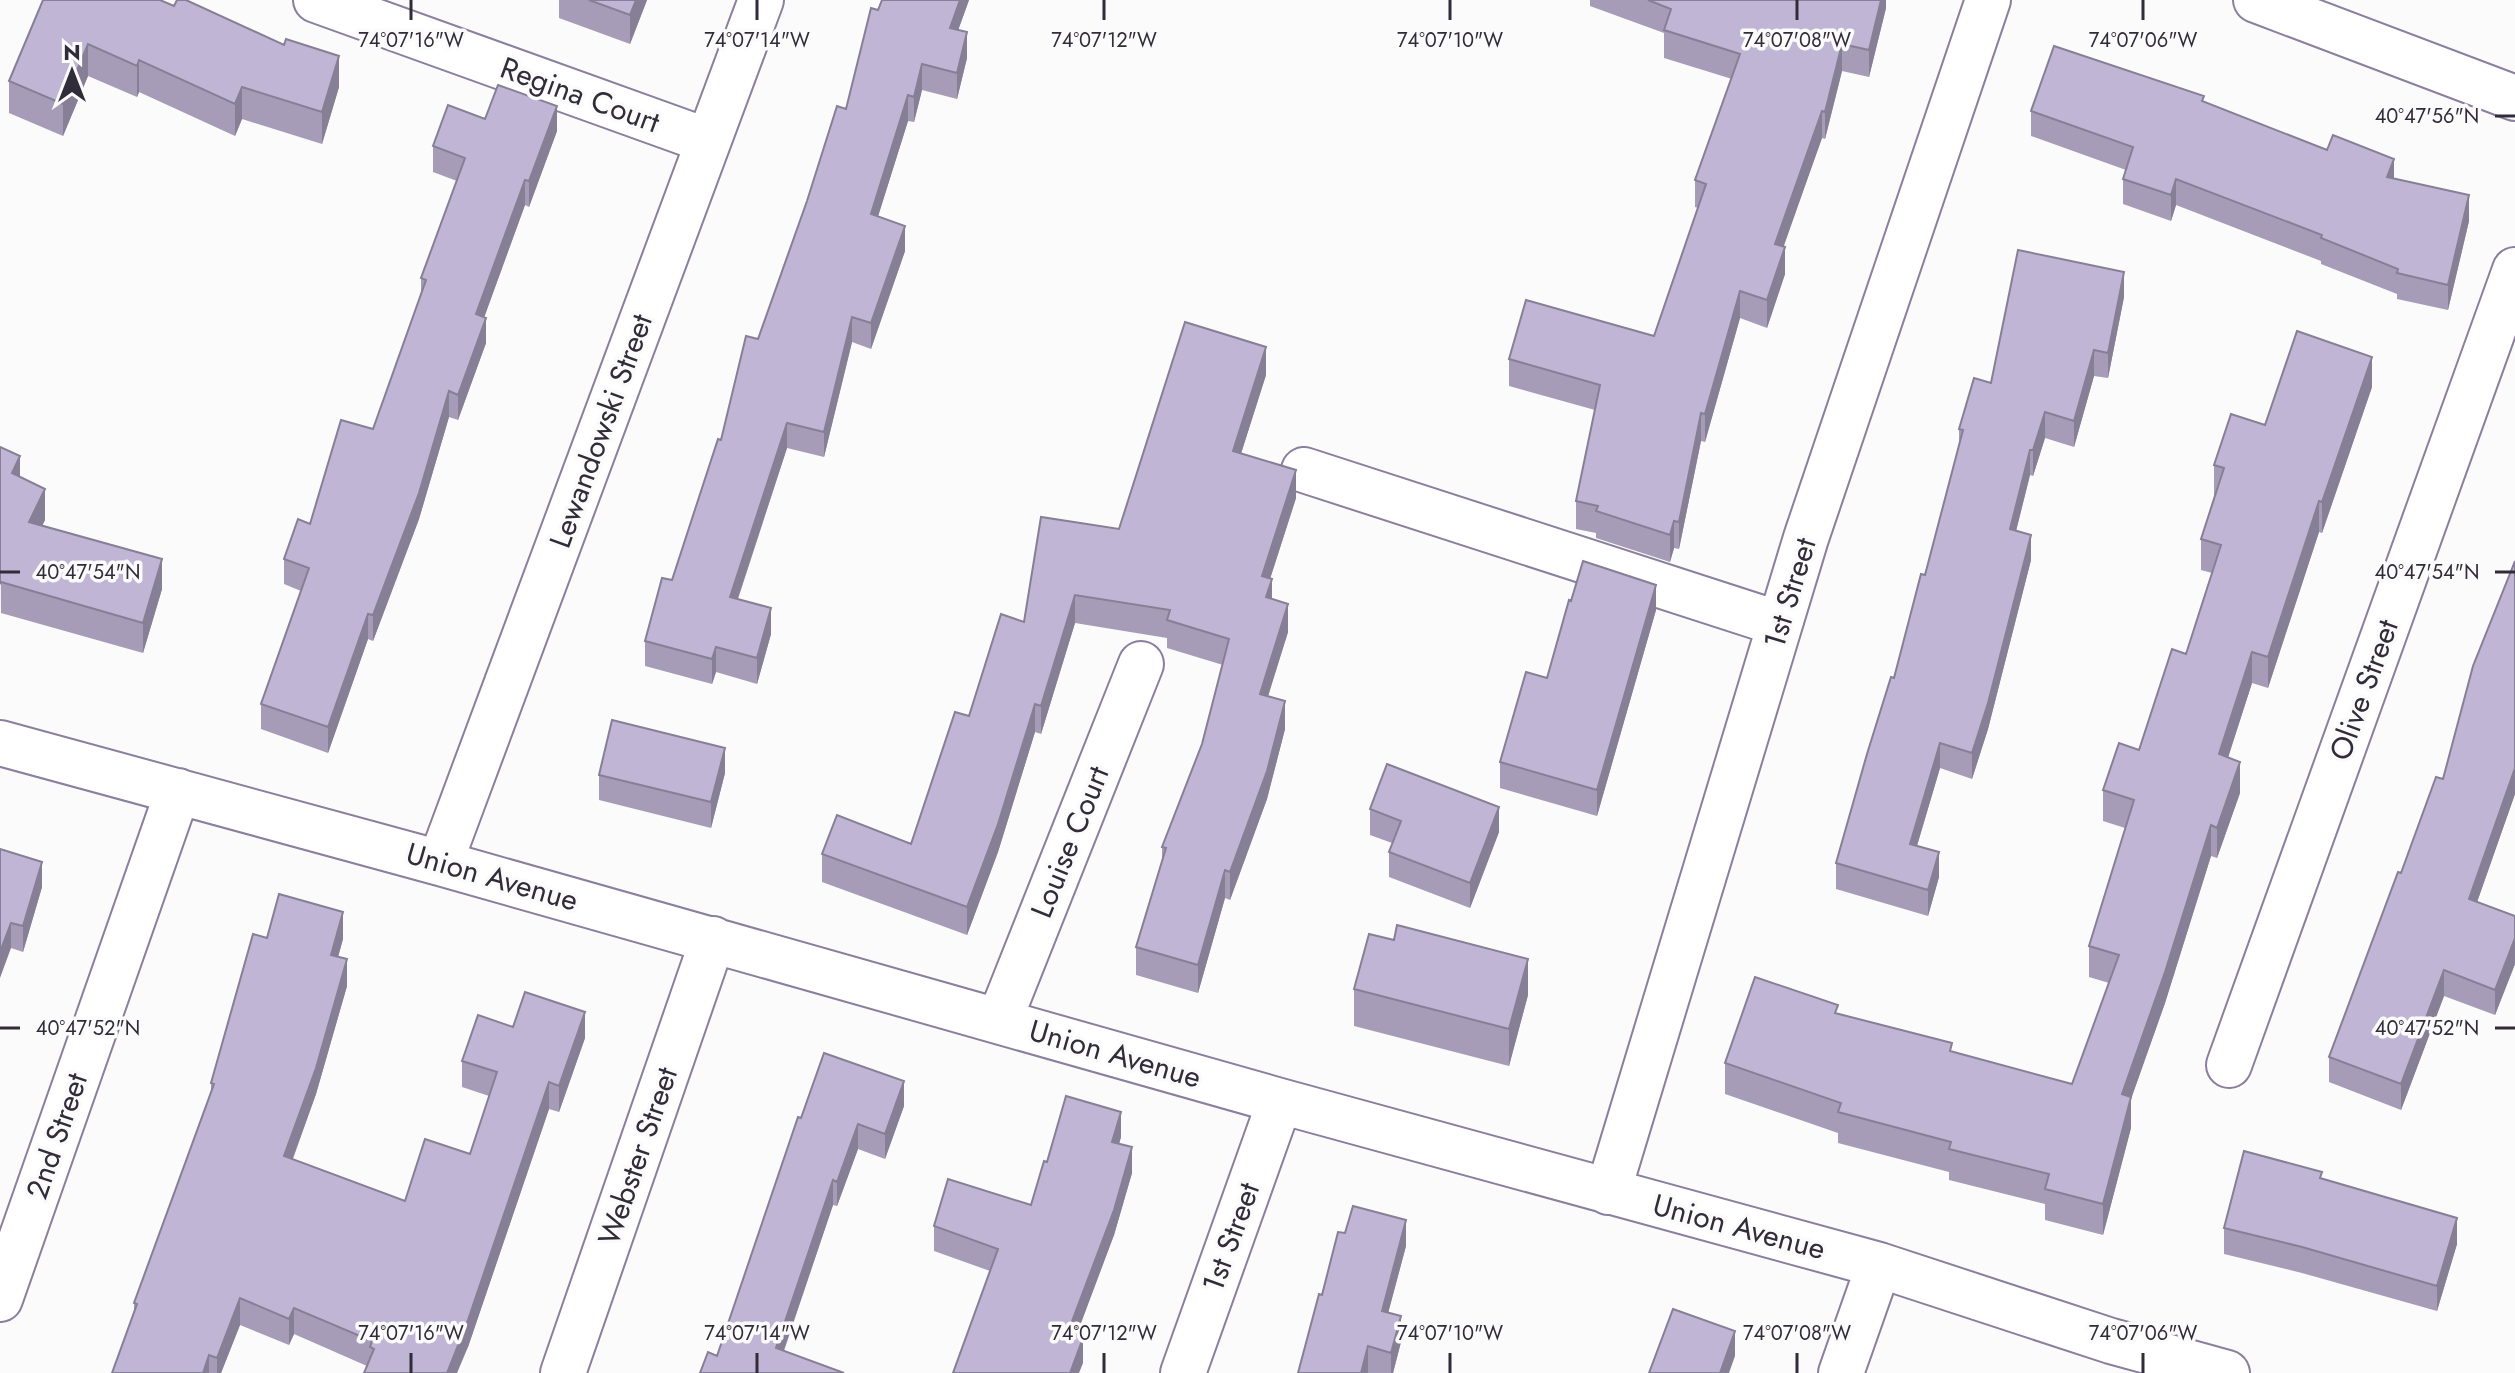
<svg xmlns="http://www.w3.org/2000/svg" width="2515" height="1373" font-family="Jost,sans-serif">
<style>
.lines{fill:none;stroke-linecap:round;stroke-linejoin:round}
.minor-casing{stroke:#8a7f9d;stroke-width:48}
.minor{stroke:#fff;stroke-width:44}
.wall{fill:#a69cb7}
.shaded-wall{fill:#877f95}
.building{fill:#c1b5d5;stroke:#877f95;stroke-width:2}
.ticks{fill:none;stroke:#312c39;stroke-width:3}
.labels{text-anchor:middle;stroke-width:7;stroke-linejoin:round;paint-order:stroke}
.street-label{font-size:30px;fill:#312c39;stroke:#fbfbfb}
.ticks-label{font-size:20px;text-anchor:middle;fill:#312c39;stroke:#fbfbfb;stroke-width:7;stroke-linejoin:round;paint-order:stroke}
</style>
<rect width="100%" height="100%" fill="#fbfbfb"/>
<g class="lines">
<g class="minor-casing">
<path id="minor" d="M316 0 708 141
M2256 0 2515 98
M1304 470 1780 624
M0 743 440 863 1280 1101 1879 1265 2111 1341 2227 1373
M440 863 761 0
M999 1021 1141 664
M2229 1065 2515 270
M1608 1192 1806 538 1988 0
M0 1299 178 791
M563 1373 713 939
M1183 1373 1280 1101
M1841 1373 1879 1265"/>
</g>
<use href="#minor" class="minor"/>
</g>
<path class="wall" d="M43 0 339 87 322 144 242 119 235 136 139 92 137 97 88 76 63 136 9 113V81Z
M559 0H647L630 44 559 18Z
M882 0H969L958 30 967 58 957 99 922 90 914 122 908 121 878 216 905 251 871 349 852 342 824 457 787 448 738 599 771 634 757 684 716 672 712 684 645 666V641L672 580 758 339 846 109Z
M1590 0H1886V8L1869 77 1842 71 1825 139 1822 138 1783 246 1785 274 1767 328 1740 318 1705 442 1701 441 1679 549 1674 548 1670 562 1596 538V533L1576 529V501L1595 410 1509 386V359L1654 336 1698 208 1695 207V180L1732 79 1664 58V33L1590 6Z
M2204 102 2394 178 2469 221 2448 310 2397 299V294L2321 264V261L2176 205 2171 221 2123 204V179L2126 170 2031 136V111Z
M485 119 557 131 529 207 525 205 484 317 486 343 458 420 449 417 419 519 373 641 368 639 328 753 261 729V704L301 591 284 584V559L310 524 373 429 421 294V278L457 181 433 172V146Z
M2124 297 2108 378 2094 376 2074 447 2045 438 2033 476 2030 475 2016 531 2031 560 1988 729 1972 779 1940 768 1917 846 1939 877 1928 916 1836 889V863L1925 575 1959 444V429L1991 383Z
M1266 375 1241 453 1296 498 1270 579 1272 599 1288 632 1268 696 1285 729 1267 799 1230 900 1225 898 1198 993 1136 975V947L1162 860V847L1202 744 1223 665 1167 648V638L1075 623 1041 734 1035 732 998 852 967 935 822 882V854L911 844 969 716 1119 529Z
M2372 387 2322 533 2319 532 2268 688 2252 683 2228 758 2240 793 2217 858 2211 856 2165 1003 2131 1099V1128L2103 1235 2045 1220V1204L1949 1180V1172L1838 1143V1133L1725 1094V1063L1838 1014 1952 1052 2072 1084 2109 983 2089 977V946L2125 828 2103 821V790L2139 750 2186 654 2212 573 2201 570V539L2215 496H2214V465L2265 425Z
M0 447 20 477 45 520 42 526 162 589 143 653 1 613Z
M2515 561V794L2477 902 2515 916V964L2495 1015 2444 996 2401 1110 2329 1082V1057L2401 873 2443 779Z
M1571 601 1656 610 1597 816 1500 788V762L1547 678Z
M725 773 711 828 599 800V775Z
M1370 809 1499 832 1470 908 1389 877V852L1392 843 1370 835Z
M0 849 42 887 23 952 11 948Z
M267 938 343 939 338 957 347 986 316 1094 293 1159 405 1201 470 1154 489 1096 462 1087V1061L513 1027 585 1038 559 1112 549 1109 468 1347 367 1366 294 1334 289 1345 240 1325 221 1373H112L134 1312V1303L211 1092V1083Z
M1394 940 1528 995 1509 1066 1354 1026V989Z
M904 1106 885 1159 858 1149 837 1206 833 1205 784 1351 717 1356 801 1118Z
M1121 1137 1119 1144 1132 1173 1114 1235 1076 1335 1083 1363 990 1271 934 1251V1226L1031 1205 1047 1162Z
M2322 1179 2457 1244 2437 1311 2302 1273 2224 1254V1228Z
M1406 1246 1388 1313 1401 1342 1393 1373H1298L1322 1295Z"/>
<path class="shaded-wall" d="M636 0H647L630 44V15Z
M960 0H969L950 53V28Z
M1881 0H1886V8L1869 77V50Z
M967 32V58L957 99V73Z
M88 44V76L63 136V104Z
M1842 44V71L1825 139V112Z
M339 56V87L322 144V112Z
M139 60V92L137 97V66Z
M922 64V90L914 122V97Z
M242 87V119L235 136V104Z
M908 95V121L871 239V214Z
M557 106V131L529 207V181Z
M1822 111V138L1775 271V244Z
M2394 159V185L2387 177Z
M2176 179V205L2171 221V195Z
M525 180V205L476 340V314Z
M2469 195V221L2448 310V285Z
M905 226V251L871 349V323Z
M1785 247V274L1767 328V300Z
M2124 272V297L2108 378V353Z
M1740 291V318L1705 442V414Z
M852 317V342L824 457V432Z
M486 318V343L458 420V395Z
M1266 347V375L1233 479V451Z
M2094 350V376L2074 447V421Z
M2372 357V387L2322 533V502Z
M449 391V417L419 519 373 641V615Z
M2045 412V438L2033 476V450Z
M1701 413V441L1679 549V522Z
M787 423V448L730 622V597Z
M2030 450V475L2010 555V529Z
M20 456V487L12 473Z
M1296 470V498L1262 604V576Z
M45 489V520L29 553V522Z
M2319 501V532L2268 688V657Z
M1674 521V548L1670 562V535Z
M2031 535V560L1988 729 1972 779V753Z
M162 559V589L143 653V623Z
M1272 579V607L1266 597Z
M1656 585V610L1597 816V790Z
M1075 595V623L1041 734V706Z
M1288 604V632L1260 722V694Z
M771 608V634L757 684V658Z
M368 614V639L328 753V727Z
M716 647V672L712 684V659Z
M2252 652V683L2219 785V754Z
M1285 701V729L1267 799 1230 900V872Z
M1035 704V732L998 852 967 935V907Z
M1940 743V768L1910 869V844Z
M725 748V773L711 828V802Z
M2240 762V793L2217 858V828Z
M2515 768V794L2469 925V899Z
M1499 807V832L1470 908V883Z
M2211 825V856L2165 1003 2131 1099V1128L2103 1235V1204L2122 1094Z
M1939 852V877L1928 916V890Z
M42 862V887L23 952V926Z
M1225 870V898L1198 993V965Z
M343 912V939L331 982V955Z
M11 923V948L0 978V952Z
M2515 938V964L2495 1015V990Z
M347 959V986L316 1094 284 1182V1156Z
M1528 959V995L1509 1066V1029Z
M2444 970V996L2401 1110V1084Z
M585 1012V1038L559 1112V1086Z
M904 1081V1106L885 1159V1134Z
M549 1082V1109L468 1347 457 1373H447Z
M1121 1112V1137L1112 1167V1142Z
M858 1124V1149L837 1206V1182Z
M1132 1147V1173L1114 1235 1068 1358V1332Z
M833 1180V1205L776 1373V1348Z
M2457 1218V1244L2437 1311V1286Z
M1406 1220V1246L1382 1336V1311Z
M240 1298V1325L221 1373H217V1358Z
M294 1308V1334L289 1345V1319Z
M1401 1316V1342L1393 1373H1391V1353Z
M1735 1331V1356L1729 1373H1720Z
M1083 1338V1363L1079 1373H1070Z
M1368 1346V1373H1361Z
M209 1355V1373H203Z"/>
<path class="building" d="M43 0H160L174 6 177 0H186L284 45 286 39 339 56 322 112 242 87 235 104 139 60 137 66 88 44 63 104 9 81Z
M589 0H636L630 15Z
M882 0H960L950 28 967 32 957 73 922 64 914 97 908 95 871 214 905 226 871 323 852 317 824 432 787 423 730 597 771 608 757 658 716 647 712 659 645 641 662 578 672 580 718 439 721 440 746 336 758 339 807 201 837 106 846 109 871 8 878 10Z
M1648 0H1881L1869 50 1842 44 1825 112 1822 111 1775 244 1785 247 1767 300 1740 291 1705 414 1701 413 1679 522 1674 521 1670 535 1596 511 1598 506 1576 501 1600 385 1509 359 1526 300 1654 336 1706 184 1695 180 1740 54 1664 30 1671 9Z
M2054 46 2204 96 2202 101 2327 150 2333 135 2394 159 2387 177 2469 195 2448 285 2397 273 2398 269 2321 238 2322 235 2176 179 2171 195 2123 179 2133 147 2031 111Z
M498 85 557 106 529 181 525 180 476 314 486 318 458 395 449 391 419 493 373 615 368 614 328 727 261 704 309 568 284 559 298 519 310 524 341 420 373 429 426 280 421 278 465 158 433 146 448 105 485 119Z
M2018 250 2124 272 2108 353 2094 350 2074 421 2045 412 2033 450H2030L2010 529 2031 535 1988 703 1972 753 1940 743 1910 844 1939 852 1928 890 1836 863 1867 754 1891 677 1894 678 1921 574 1925 575 1963 430 1959 429 1974 378 1991 383Z
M1185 322 1266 347 1233 451 1296 470 1262 576 1272 579 1266 597 1288 604 1260 694 1285 701 1267 771 1230 872 1225 870 1198 965 1136 947 1166 848 1162 847 1202 744 1229 639 1167 620 1170 610 1075 595 1041 706 1035 704 998 824 967 907 822 854 837 815 911 844 955 712 969 716 1001 614 1024 622 1041 517 1119 529Z
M2297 331 2372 357 2322 502 2319 501 2268 657 2252 652 2219 754 2240 762 2217 828 2211 825 2165 972 2122 1094 2131 1097 2103 1204 2045 1189 2049 1174 1949 1149 1951 1142 1838 1112 1841 1103 1725 1063 1755 977 1838 1005 1835 1013 1952 1043 1950 1051 2072 1084 2119 955 2089 946 2134 800 2103 790 2119 743 2139 750 2172 649 2186 654 2221 545 2201 539 2224 468 2214 465 2231 414 2265 425Z
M0 447 20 456 12 473 45 489 29 522 162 559 143 623 1 582 0 584Z
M1583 561 1656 585 1597 790 1500 762 1526 672 1547 678 1569 600 1571 601Z
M2515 561V768L2469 899 2515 916V938L2495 990 2444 970 2401 1084 2329 1057 2398 872 2401 873 2436 777 2443 779 2473 666Z
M612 720 725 748 711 802 599 775Z
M1387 764 1499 807 1470 883 1389 852 1401 821 1370 809Z
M0 849 42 862 23 926 11 923 0 952Z
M279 894 343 912 331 955 347 959 316 1068 284 1156 405 1201 425 1139 470 1154 497 1072 462 1061 478 1015 513 1027 525 992 585 1012 559 1086 549 1082 468 1320 447 1373H364L374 1349 370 1347 372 1341 294 1308 289 1319 240 1298 217 1358 209 1355 203 1373H112L137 1304 134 1303 214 1084 211 1083 253 934 267 938Z
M1397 925 1528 959 1509 1029 1354 989 1369 934 1394 940Z
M824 1053 904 1081 885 1134 858 1124 837 1182 833 1180 776 1348 844 1373H700L708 1352 717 1356 798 1117 801 1118Z
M1066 1096 1121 1112 1112 1142 1132 1147 1114 1210 1068 1332 1083 1338 1070 1373H953L998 1249 934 1226 948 1179 1031 1205 1044 1161 1047 1162Z
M2244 1151 2322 1172 2320 1178 2457 1218 2437 1286 2302 1247 2224 1228Z
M1353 1206 1406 1220 1382 1311 1401 1316 1391 1353 1368 1346 1361 1373H1298L1319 1294 1322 1295 1338 1232 1345 1233Z
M1673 1309 1735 1331 1720 1373H1649Z"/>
<path class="ticks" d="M411 0V20M757 0V20M1104 0V20M1450 0V20M1797 0V20M2143 0V20M2495 116H2515M0 572H20M2495 572H2515M0 1028H20M2495 1028H2515M411 1353V1373M757 1353V1373M1104 1353V1373M1450 1353V1373M1797 1353V1373M2143 1353V1373"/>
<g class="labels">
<g class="street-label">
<text transform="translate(580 95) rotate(20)" y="10">Regina Court</text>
<text transform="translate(601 431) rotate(-70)" y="10">Lewandowski Street</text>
<text transform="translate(1790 593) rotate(-73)" y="10">1st Street</text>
<text transform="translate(2364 690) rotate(-70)" y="10">Olive Street</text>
<text transform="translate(1070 842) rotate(-68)" y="10">Louise Court</text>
<text transform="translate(492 877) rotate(16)" y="10">Union Avenue</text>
<text transform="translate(1115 1054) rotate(16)" y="10">Union Avenue</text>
<text transform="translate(57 1136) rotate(-71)" y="10">2nd Street</text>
<text transform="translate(638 1156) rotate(-71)" y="10">Webster Street</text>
<text transform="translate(1739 1227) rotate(15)" y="10">Union Avenue</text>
<text transform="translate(1231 1237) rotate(-70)" y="10">1st Street</text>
</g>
</g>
<g class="ticks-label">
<text x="411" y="47">74°07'16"W</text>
<text x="757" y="47">74°07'14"W</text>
<text x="1104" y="47">74°07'12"W</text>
<text x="1450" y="47">74°07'10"W</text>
<text x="1797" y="47">74°07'08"W</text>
<text x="2143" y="47">74°07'06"W</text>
<text x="2427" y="123">40°47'56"N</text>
<text x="88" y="579">40°47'54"N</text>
<text x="2427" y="579">40°47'54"N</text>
<text x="88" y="1035">40°47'52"N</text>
<text x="2427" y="1035">40°47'52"N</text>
<text x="411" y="1340">74°07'16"W</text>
<text x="757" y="1340">74°07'14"W</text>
<text x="1104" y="1340">74°07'12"W</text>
<text x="1450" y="1340">74°07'10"W</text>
<text x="1797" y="1340">74°07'08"W</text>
<text x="2143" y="1340">74°07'06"W</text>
</g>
<g transform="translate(72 72)" stroke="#fbfbfb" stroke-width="6" paint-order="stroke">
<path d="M0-6L14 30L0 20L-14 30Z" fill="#312c39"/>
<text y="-12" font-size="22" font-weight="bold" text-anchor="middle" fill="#312c39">N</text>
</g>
</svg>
